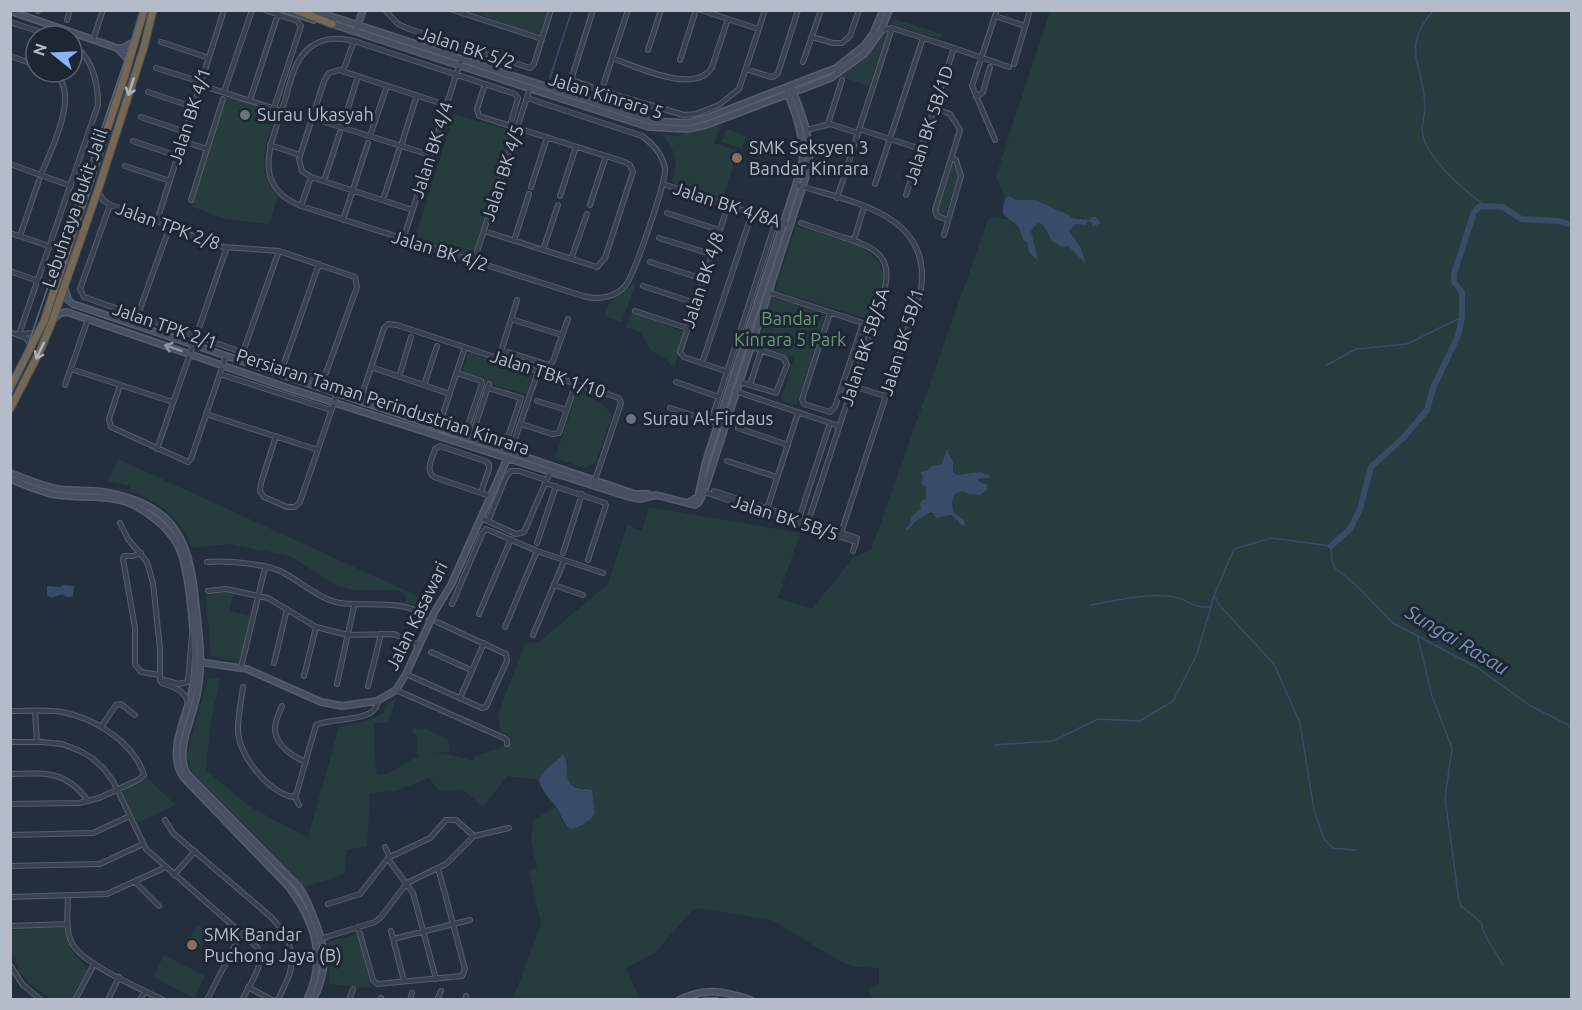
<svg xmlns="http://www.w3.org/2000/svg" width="1582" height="1010" font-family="Ubuntu,sans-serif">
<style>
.green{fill:#263c3f;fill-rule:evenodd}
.water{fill:#394c67}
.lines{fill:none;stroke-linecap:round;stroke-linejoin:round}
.stream{stroke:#394c67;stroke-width:1.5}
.river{stroke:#394c67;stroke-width:6}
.street-casing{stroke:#565f6c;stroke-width:6}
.secondary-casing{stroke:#565f6c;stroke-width:8}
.highway-casing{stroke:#434c59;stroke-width:9}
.street{stroke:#38414e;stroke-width:4}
.secondary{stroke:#465061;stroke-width:5}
.highway{stroke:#746855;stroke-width:7}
.tram{stroke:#5a6575;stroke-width:1.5}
.oneway{stroke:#aeb4bd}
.oneway2{stroke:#8e96a5}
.worship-dot{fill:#6b7280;stroke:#1d2633;stroke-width:2}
.education-dot{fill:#8d6e63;stroke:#1d2633;stroke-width:2}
.labels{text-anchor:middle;stroke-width:6;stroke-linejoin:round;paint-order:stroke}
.street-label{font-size:18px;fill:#b4bcc9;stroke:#1d2633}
.poi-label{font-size:18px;fill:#b4bcc9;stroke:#1d2633;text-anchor:start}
.park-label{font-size:18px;fill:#6b9a76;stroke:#1d2633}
.water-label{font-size:20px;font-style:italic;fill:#7c92b1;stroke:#1d2633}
</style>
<rect width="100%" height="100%" fill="#242f3e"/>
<path class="green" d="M473 11 548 10V11L539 35 473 12Z
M1050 11H1571V999H874L868 990 879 984V968L858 967 843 963 772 920 700 908 692 911 687 916 655 953 626 968 640 999H513L541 924 529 870 537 868 531 840 533 821 554 807 556 808 562 821 570 829 580 826 595 814 593 794 589 789 572 786 566 778 568 763 564 755C556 763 543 770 539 780L507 776 483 807 462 789 440 792 429 778 395 791 370 793 367 846 347 850 344 874 305 887 190 771 187 754 208 678 220 679 210 726 206 770 249 806 308 838 339 727 367 721 384 713 387 704 396 698 388 723H374V752L377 775C396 774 400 764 416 758 435 750 454 755 472 761L475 757 509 744 511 737 500 731 498 714 525 644 539 642 608 584 627 525 642 531 649 507 800 533 778 598 812 609 853 558 871 550 989 217C1013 218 1013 220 1023 240L1027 242 1029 252 1037 260 1031 231 1038 223 1043 225 1046 231 1068 246 1085 263 1069 231 1076 224 1085 225 1088 221 1097 225 1083 218H1072L1069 215 1035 200H1016L1009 196 1005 199 996 176ZM949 451 953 462V472L957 475 979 472 989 478 978 479V481L987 485 984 493C978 496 968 494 962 491L955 493 952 502 953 512 964 520C952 516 934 510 922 516 916 519 912 525 906 528L926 501 927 497 923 477 934 467 941 465 944 453Z
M894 19 942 34 940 39 892 24Z
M888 30 869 86 841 77 867 56Z
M227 96 261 104 276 112C267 141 253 172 278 197L269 224 225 219 191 206Z
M454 114 513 131 472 258 415 239Z
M718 126 719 130 714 143 738 151 722 200 672 183C678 160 677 153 662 134L676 136Z
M726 129 746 136 742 149 722 142Z
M953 163 958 176 946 213 941 215 937 212 938 209Z
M796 226 863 247 878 261 883 274V285L871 320 778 291 776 288Z
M636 282 622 322 605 316 609 304Z
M771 297 823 313 825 317 796 405 781 400 794 358 759 346 757 342Z
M632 312 684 332 674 369 666 359 651 350 640 332 626 327Z
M471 353 530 372 532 376 527 393 524 394 461 375 467 355Z
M578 390 605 406 612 416 595 463 584 468 555 458Z
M118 459 433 603 428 615 424 613 425 609 406 602 405 595 399 590H354L337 586 290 556 228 544 192 548C184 521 155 497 129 491L130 486 108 481Z
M205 588H207L208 595 225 592 234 593 229 611 250 616 240 659 237 661 211 656Z
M413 728 426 729 448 740 450 751 419 756 416 753 418 738 413 733Z
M146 777 176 805 137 823 121 791Z
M197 926 210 932 202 947 189 941Z
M63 927C69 934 68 943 72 951 77 959 84 961 87 970L71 999H51L29 983 19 971 11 948V930Z
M357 934 371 988 328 984 332 955 328 942Z
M164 955 205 976 194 998 153 977Z"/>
<path class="water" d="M1009 196 1016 200H1035L1069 215 1072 218 1089 220 1092 217H1096L1101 223 1092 227 1093 224 1088 221 1085 225 1076 224 1069 231 1081 248 1086 264 1068 246 1062 247 1052 241 1043 225 1038 223 1031 231 1038 261 1029 252 1027 242 1024 241C1021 236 1020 230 1018 227 1006 213 999 222 1005 199Z
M947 449 953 462V472L957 475 979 472 989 475V478L978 479V481L987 485V490L980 495 968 494 962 491 955 494 952 502 953 512 964 520 965 526 960 524 958 520 951 515 936 518 934 514 931 512 917 520 907 531 906 528 910 524 911 517 921 508 920 504 923 499 926 500V487L921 484 923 477 921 472 928 470 931 466 941 465Z
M62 585 74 586 73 596 67 597 62 594 51 598 47 595V586L61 587Z
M563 754C571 765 562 779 573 786 578 790 586 788 592 790L595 814C589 821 580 828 570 829 563 822 561 815 557 808 551 799 542 793 539 780 543 769 555 764 563 754Z"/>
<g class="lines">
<path class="stream" d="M1434 10C1399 48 1424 65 1425 106 1425 118 1419 130 1425 142 1435 165 1464 190 1485 206
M548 84 572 10
M1327 365 1356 349 1407 344 1462 317
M1215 597 1219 605 1274 664 1300 723 1314 810 1324 839 1333 848 1356 850
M1091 605C1118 600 1146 593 1174 597 1189 599 1190 608 1209 607
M1418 638 1432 696 1452 748 1445 798 1459 901 1461 906 1481 922C1484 938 1495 950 1503 965
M994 745 1053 741 1098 719 1140 721 1173 701 1197 654 1214 596 1234 549 1271 538 1331 546 1332 560 1335 568 1356 585 1393 623 1478 668 1529 705 1567 724 1572 730"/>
<path class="river" d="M1331 546 1350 529 1360 509 1371 467 1403 438 1427 410 1433 388 1458 336 1462 317V292L1454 282V274L1474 212 1479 207 1485 206 1503 207 1521 219 1559 221 1572 225"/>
<g class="street-casing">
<path id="street" d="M265 10 297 21 301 26 274 108
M385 10 398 24 409 29 530 68 534 64 551 10
M453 10 542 39
M593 10 572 77 573 80 602 91 684 115 696 114 719 105 739 89 765 10
M701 10 758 29
M38 11V10
M995 16 1025 26
M67 20 70 10
M10 22 53 36
M882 30 892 28 954 48 906 195
M812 37 833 43H842L850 36 859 10
M93 40 103 10
M161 42 209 58
M954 48 1009 67
M648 50 661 10
M10 56 36 65
M612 58C635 66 696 96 712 67L728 19
M680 60 696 10
M803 62 821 10
M1014 64 1030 10
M156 68 201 82
M746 69 771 77 775 76 778 73 798 10
M343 71 354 41
M200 85 282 111
M148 92 193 107
M224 92 252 10
M976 97 983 92 990 67
M250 100 278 14
M597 104 628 10
M934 108 950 114 960 130 935 210 937 216 948 220
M141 117 185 132
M312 118 430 155
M343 124 358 76
M828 124 842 80
M510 126 518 98 515 94 354 41C337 37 321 37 307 50 294 62 290 83 285 100 273 140 248 185 301 206L583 296C597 300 615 298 625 286 634 276 666 182 665 169 663 154 653 144 642 136L527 98
M859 129 921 149
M807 130 830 124 858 133
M371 133 387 86
M995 140 972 86 997 10
M133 141 177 156
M182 141 207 149
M402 143 417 95
M270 145 300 155
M10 164 71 186
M125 166 170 181
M41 175C51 149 82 91 53 72
M324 181 340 132
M663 184 785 224
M875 184 923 38
M797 185C851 202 932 213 921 289L841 533
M531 187 547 138
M99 193 103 200 110 205 157 221 215 245 224 247 279 251 355 277 357 287 326 373 320 377H313L84 297 80 289 110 205
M560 196 576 147
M837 198 892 28
M191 200 223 99
M383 200 399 150
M590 205 606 156
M301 206 311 177
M413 210 311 177 302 171 299 159 324 81 329 73 339 70 446 105
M667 213 719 230
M343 220 368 143
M157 221 224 10
M801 223C815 228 828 232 842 237 869 245 893 253 885 287L808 522
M484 231 597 267 605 258 633 172 630 165 625 162 479 116 477 109 485 84
M10 233 49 246
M944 235 961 176 956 160 952 158
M20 236 39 180
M659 238 711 254
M403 240 461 60
M854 240 864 207
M514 241 529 194
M543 250 558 205
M571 259 587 214
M474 261 530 88
M650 262 703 279
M10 271 38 281
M643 286 695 303
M768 292 872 326
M635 311 687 328
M830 313 802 399 804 404 830 412 835 407 863 323
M137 317 170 226
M511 319 562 335
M10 332 26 338 31 346
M19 334 98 105C98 82 93 58 72 44
M20 334 36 333
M501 350 549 365 553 361 568 319
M243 352 279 251
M499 358 517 300
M702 363 752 213
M283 366 319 264
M371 367 450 394
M71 369 173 402
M728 372 684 357 680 352 728 205
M220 374 331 410
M399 377 411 337
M676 382 719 397
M740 382 776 393 787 365 784 358 751 347
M65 385 88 319
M120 385 109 419 111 427 188 462 191 459 226 356
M424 385 437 346
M750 385 761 351
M853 386 885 396
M735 391 839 426
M362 394 467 428 482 384 481 381 457 373
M360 401 384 328 388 324 397 325 619 398 621 403 593 486
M537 401 567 410
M670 408 725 426
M206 414 318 450
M441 420 465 347
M711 421 776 221
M521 424 552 434 559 433 576 383
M467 428 501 438 506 437 509 434 521 398 488 388
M738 428 788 445
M474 429 489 384
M276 436 261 483 260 491 264 497 287 507H295L300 502 337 394
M157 449 227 247
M511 451 538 371
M727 461 777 477
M545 483 605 503 606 505 588 560
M714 491 857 538
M481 492 489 469V464L485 461 440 446 435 449C432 459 425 470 434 477L490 496
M704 492 856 542 853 551
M767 509 798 413
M481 518 516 534 524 532 550 472
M799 519 830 423
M488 521 506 477 511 471H519L546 480
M120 523 128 539 147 562 153 583 160 649V679
M537 543 556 486
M141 553 133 556H124L123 559 135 628V664L141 672 160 675
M563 553 582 494
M207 562C225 560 269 564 284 573 303 583 319 599 340 603 362 607 412 598 424 618
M554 585 583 595
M208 591 226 589 268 598 316 627 348 635 394 634 419 645
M452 604 482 534 486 529 537 551 603 573
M479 614 511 539
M505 627 537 551
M533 635 564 561
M431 652 471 670
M274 663 287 609
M241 667 265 568
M406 674 482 708 486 707 507 661 506 654 437 622
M304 676 316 627
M160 679 179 684 188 682 192 635
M160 680 162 683C175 688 184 689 188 703
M337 684 354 606
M368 686 381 634
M243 687C241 701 238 716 238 730 238 755 269 793 293 797L296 795 316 725C330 717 379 723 377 701
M396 690 504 738 507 740V744
M460 698 484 643
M282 706C279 713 274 723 275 731 277 746 293 757 306 762
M10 711C27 711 45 709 62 712 94 718 134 742 144 775L138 780 99 798 79 803 10 804
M35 711 37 742
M101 727 116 705 121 704 135 715
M10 742H41L62 744 80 751 92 758 104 769 113 781 146 849 257 947C266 965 250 983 242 1000
M10 774C45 773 66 770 88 801
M295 797 299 805
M165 820 173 833 271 917 286 934 291 951 292 963 289 976 278 1000
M10 835 93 833 130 816
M385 847 390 857
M388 859 413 893 436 979
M10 866 100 864 143 844
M174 875 195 851
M135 882 159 906
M68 895C68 910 65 927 71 941 79 963 142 989 163 1000
M10 897 107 894 166 867
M328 904 360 894 388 858 430 838 446 820H456L474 836
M10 926 68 924
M358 927 373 980 377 984 462 976 465 969 438 868
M391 931 404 981
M320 939 375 922 381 917 407 883 446 864 474 836 509 828
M393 939 470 920
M10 965 23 985 41 1000
M248 987 272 1000
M75 1000 94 964
M108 1000 119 977
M140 1000 145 991
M207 1000 241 933
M349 1000 353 989
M380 1000 381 998
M410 1000 412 993
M437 1000 441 991
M465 1000 466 996
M705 1000H717"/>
</g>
<g class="secondary-casing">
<path id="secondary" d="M284 10 314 20
M312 10 651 121 687 123 709 117 836 68 864 46 873 34 883 10
M10 11 117 48 128 59
M329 23 649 127 687 129 706 125 831 78 864 54 881 31 889 10
M357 27 363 10
M117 48H123L132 43
M65 289 68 300 73 304 635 494H648
M54 319 60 313 67 312 285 387 626 496 640 499 656 495 695 505 699 502 704 492 808 170C813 140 802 114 791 86
M10 473C26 479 42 486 58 489 73 492 89 489 104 492 171 504 189 535 195 599 199 633 204 666 196 699 191 722 175 752 187 774L298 886C305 895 309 905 313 916 326 946 329 969 313 1000
M10 479C26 485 42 493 58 495 85 499 115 493 139 508 156 518 172 531 180 550 190 574 198 660 193 686 188 715 165 752 184 778L289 887C315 922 327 959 307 1000
M691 501 698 497 706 461 802 166C806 139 795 113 786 88
M199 662 247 669 321 702 342 706 377 701 396 690 406 674 435 611 451 585 508 457
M679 1000C705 987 724 991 751 1000"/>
</g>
<g class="highway-casing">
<path id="highway" d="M296 10 332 24
M10 388 44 321 125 75 144 10
M10 409 40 351 52 322 99 187 144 47 153 10"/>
</g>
<use href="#street" class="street"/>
<use href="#secondary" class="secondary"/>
<use href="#highway" class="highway"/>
<path class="tram" d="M10 398 142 10"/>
</g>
<defs><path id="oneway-shaft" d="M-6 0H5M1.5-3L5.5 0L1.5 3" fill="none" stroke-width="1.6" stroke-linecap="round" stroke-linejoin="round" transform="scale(1.5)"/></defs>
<g class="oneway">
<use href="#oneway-shaft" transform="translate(131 87) rotate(108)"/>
<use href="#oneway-shaft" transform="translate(40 351) rotate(115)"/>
</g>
<use class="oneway2" href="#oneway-shaft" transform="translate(173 348) rotate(-161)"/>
<g class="worship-dot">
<circle cx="245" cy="115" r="6"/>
<circle cx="631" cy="419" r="6"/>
</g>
<g class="education-dot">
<circle cx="737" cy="158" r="6"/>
<circle cx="192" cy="945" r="6"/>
</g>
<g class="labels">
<g class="street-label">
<text transform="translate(467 48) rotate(18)" y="6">Jalan BK 5/2</text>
<text transform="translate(606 96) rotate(17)" y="6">Jalan Kinrara 5</text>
<text transform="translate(190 116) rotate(-72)" y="6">Jalan BK 4/1</text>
<text transform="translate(929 125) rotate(-72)" y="6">Jalan BK 5B/1D</text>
<text transform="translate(432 150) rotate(-72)" y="6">Jalan BK 4/4</text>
<text transform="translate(503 173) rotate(-72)" y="6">Jalan BK 4/5</text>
<text transform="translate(727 205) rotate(18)" y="6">Jalan BK 4/8A</text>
<text transform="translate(75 208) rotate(-71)" y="6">Lebuhraya Bukit Jalil</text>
<text transform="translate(168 226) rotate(20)" y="6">Jalan TPK 2/8</text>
<text transform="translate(440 251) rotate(17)" y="6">Jalan BK 4/2</text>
<text transform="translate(703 280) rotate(-72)" y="6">Jalan BK 4/8</text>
<text transform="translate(165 326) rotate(19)" y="6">Jalan TPK 2/1</text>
<text transform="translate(902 342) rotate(-73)" y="6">Jalan BK 5B/1</text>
<text transform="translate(865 347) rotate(-72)" y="6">Jalan BK 5B/5A</text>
<text transform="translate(548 374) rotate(18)" y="6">Jalan TBK 1/10</text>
<text transform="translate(383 402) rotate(18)" y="6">Persiaran Taman Perindustrian Kinrara</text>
<text transform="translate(785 518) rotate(18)" y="6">Jalan BK 5B/5</text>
<text transform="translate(417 616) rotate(-64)" y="6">Jalan Kasawari</text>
</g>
<g class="poi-label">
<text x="257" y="121">Surau Ukasyah</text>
<text x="749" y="154">SMK Seksyen 3<tspan x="749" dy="21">Bandar Kinrara</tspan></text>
<text x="643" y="425">Surau Al-Firdaus</text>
<text x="204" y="941">SMK Bandar<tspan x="204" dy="21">Puchong Jaya (B)</tspan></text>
</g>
<g class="park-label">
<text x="790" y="325">Bandar<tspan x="790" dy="21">Kinrara 5 Park</tspan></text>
</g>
<g class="water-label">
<text transform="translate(1457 640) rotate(31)" y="7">Sungai Rasau</text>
</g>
</g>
<rect width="1582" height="1010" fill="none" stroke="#b4bcc9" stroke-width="24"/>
<g transform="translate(54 54) rotate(288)"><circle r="28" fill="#1d2633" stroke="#59626f" stroke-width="1.5"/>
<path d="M0-4.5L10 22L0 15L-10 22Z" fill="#8ab4f8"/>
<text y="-9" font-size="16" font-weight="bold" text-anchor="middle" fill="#b4bcc9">N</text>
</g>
</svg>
